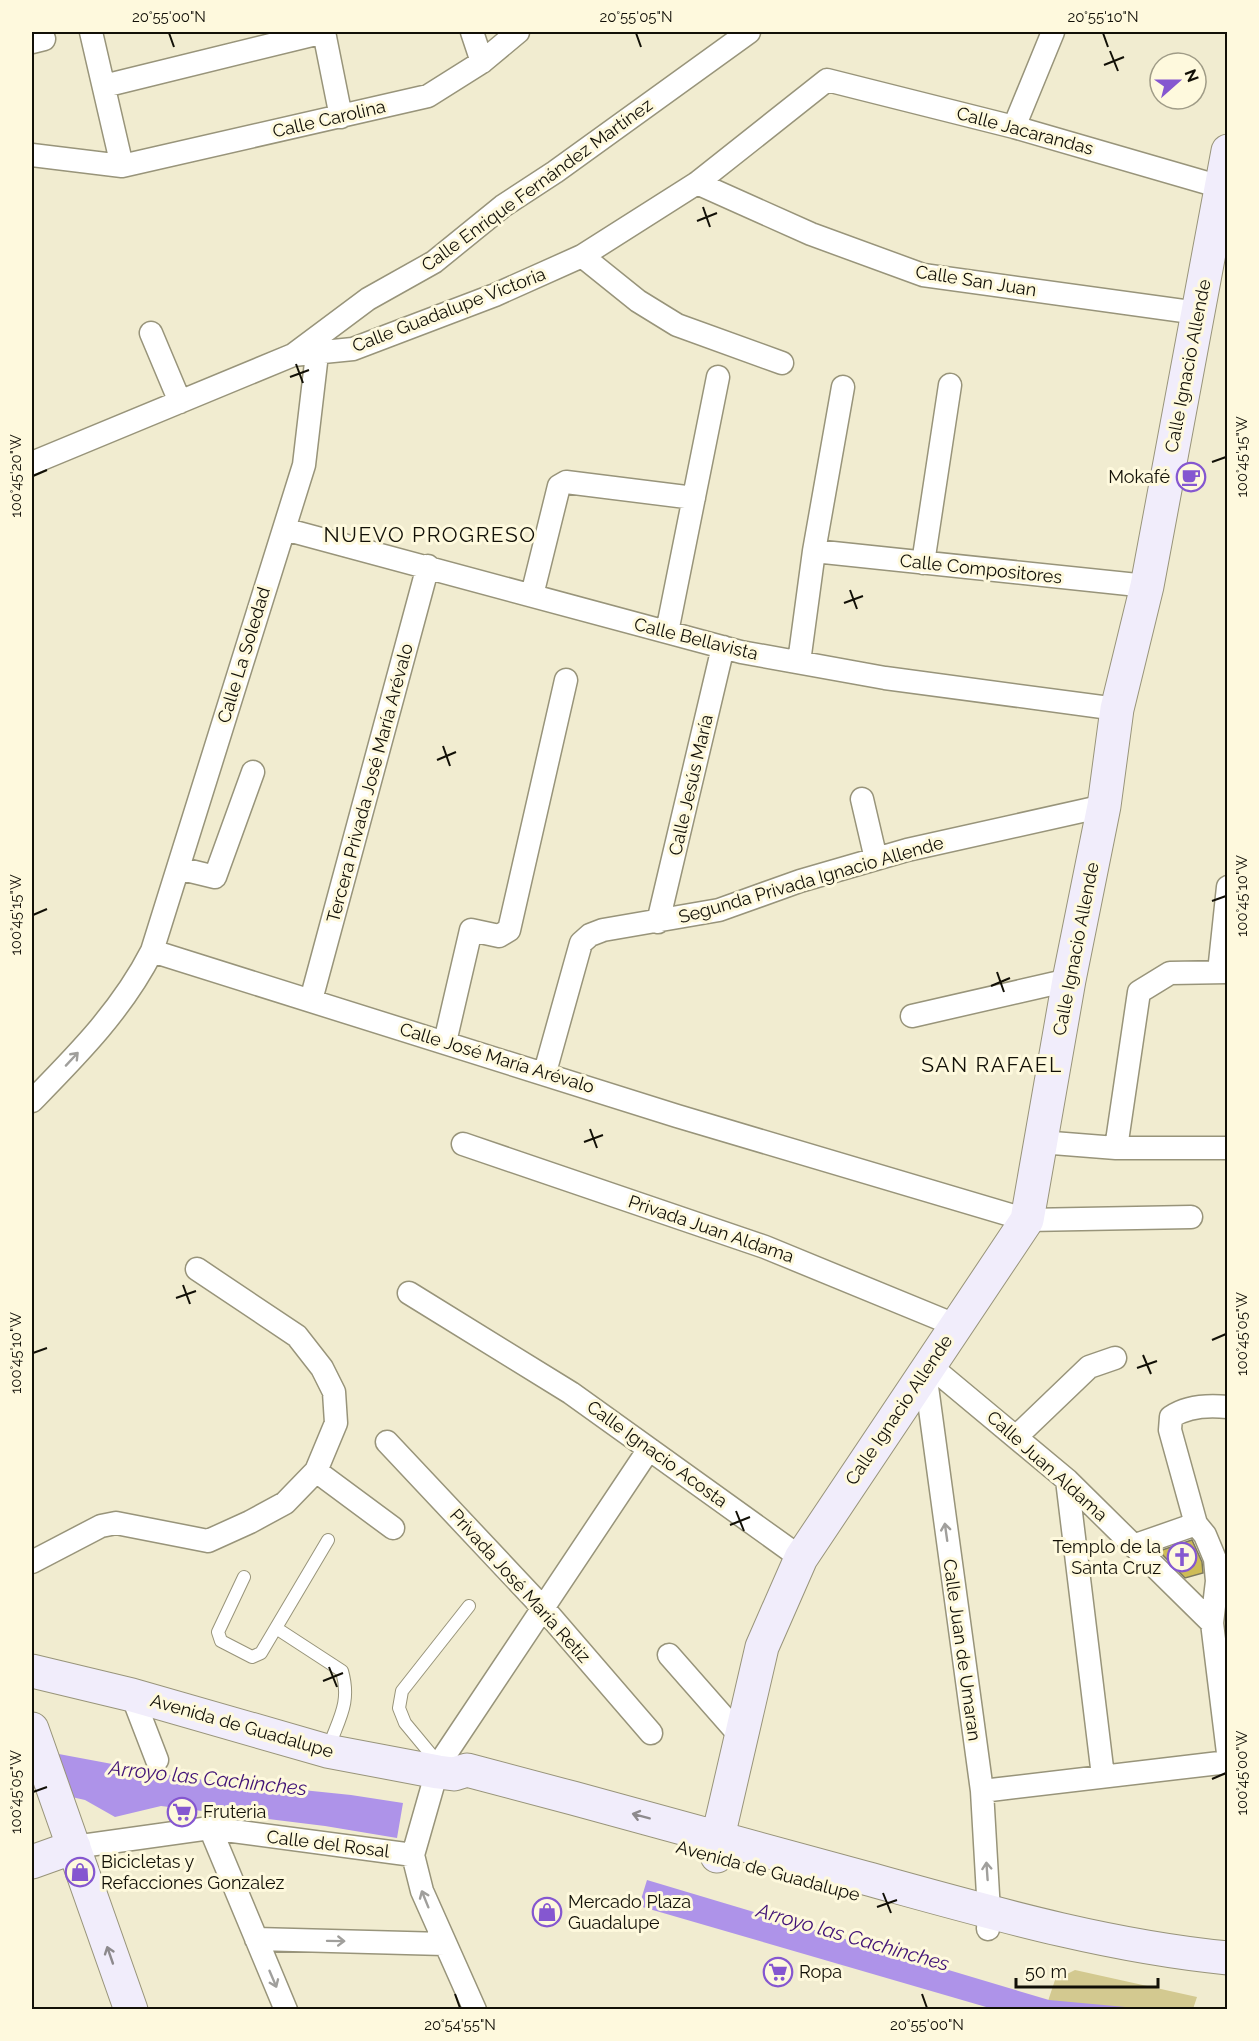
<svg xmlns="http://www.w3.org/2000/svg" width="1259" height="2041" font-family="Raleway,sans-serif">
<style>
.green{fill:#d3c990}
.water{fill:#ae93e9}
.building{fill:#cebc56;stroke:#7d7960;stroke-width:1.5}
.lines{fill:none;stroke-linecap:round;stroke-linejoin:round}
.lane-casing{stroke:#98947a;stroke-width:14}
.street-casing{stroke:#98947a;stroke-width:25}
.secondary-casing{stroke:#98947a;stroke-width:35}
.lane{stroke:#fff;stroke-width:12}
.street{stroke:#fff;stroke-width:22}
.secondary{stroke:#f1edfb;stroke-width:33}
.oneway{stroke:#a09f9c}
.oneway2{stroke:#8d8a8d}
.ticks{fill:none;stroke:#121007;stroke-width:2}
.labels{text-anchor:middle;stroke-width:6;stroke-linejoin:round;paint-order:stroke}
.street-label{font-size:18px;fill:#121007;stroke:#fef9dd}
.poi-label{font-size:18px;fill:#121007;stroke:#fef9dd;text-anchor:start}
.water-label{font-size:20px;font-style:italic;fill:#401176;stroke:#fef9dd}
.quarter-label{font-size:21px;letter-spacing:1.5px;fill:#121007;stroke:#fef9dd}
.neatline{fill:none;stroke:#121007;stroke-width:2}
.ticks-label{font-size:15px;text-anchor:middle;fill:#121007}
</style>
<rect width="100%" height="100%" fill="#f1ecd0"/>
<path class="green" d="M1075 1970 1197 1997 1193 2009 1045 2010 1055 1980Z"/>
<path class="water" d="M32 1749 187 1778 351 1795 403 1803 397 1838 325 1826 161 1806 115 1817 85 1800 32 1788Z
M647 1880 1049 2000 1147 2009H993L639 1906Z"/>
<path class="building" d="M1192 1540 1202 1562 1203 1573 1185 1578 1159 1551Z"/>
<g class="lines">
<g class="lane-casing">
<path id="lane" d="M244 1577 218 1632 221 1641 252 1657 261 1653 328 1540
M276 1628 342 1671C351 1703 339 1718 328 1749
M439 1764 405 1723 399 1708 402 1691 469 1606"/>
</g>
<g class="street-casing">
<path id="street" d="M91 32 122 166
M324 32 341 117
M472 32 482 62
M32 42 44 39
M104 86 324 32
M1014 127 1053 32
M32 155 122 166 428 96 482 62 518 32
M697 183 811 234 923 275 1198 313
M582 256 638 301 677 325 782 363
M151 333 180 402
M293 355 368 299 434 262 503 206 555 172 749 32
M32 463 293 355 353 349 495 295 582 256 697 183 827 80 1014 127 1221 187
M284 529 741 652 885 678 1117 709
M814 551 1147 586
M923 563 950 385
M532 595 559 486 566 482 694 498
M667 632 718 377
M799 662 814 551 843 387
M862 799 876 859
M178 868 215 877 253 772
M658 922 723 647
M152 951 677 1116 1027 1220 1191 1217
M1219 972 1228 887
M311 1000 428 566
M912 1016 1069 980
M445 1042 471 930 499 936 509 930 566 680
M545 1072 581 943 590 935 603 930 719 910 800 881 907 850 1104 806
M32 1101C77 1055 122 1010 152 951L304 465 317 354
M1040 1142 1116 1148H1228
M463 1144 765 1247 955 1325
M1116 1148 1139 992 1170 973 1228 972
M409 1293 571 1393 801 1558
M929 1365 1067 1480 1212 1623
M925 1372 982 1791 989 1912 988 1929
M1228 1407C1209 1405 1187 1406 1171 1417L1170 1430 1196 1524 1205 1535 1215 1559 1217 1581 1212 1623 1228 1753
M1017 1436 1089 1367 1115 1358
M387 1442 544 1609 651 1733
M316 1471 393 1528
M1067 1480 1103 1776
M1133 1546 1196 1524
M32 1562 101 1526 116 1523 208 1541 250 1522 285 1503 316 1471 336 1423 334 1392 322 1368 297 1336 197 1269
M669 1655 742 1738
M132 1695 157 1760
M982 1791 1228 1762
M210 1828 286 2010
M74 1847 210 1828 413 1855
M256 1939 444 1944
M475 2010 422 1891 413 1855 439 1764 649 1449"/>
</g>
<g class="secondary-casing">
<path id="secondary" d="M32 1671 132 1695 327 1751 438 1772 454 1774 467 1770C600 1805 733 1841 865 1878 985 1911 1104 1946 1228 1958
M32 1729 131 2010
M717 1856 718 1837 762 1647 801 1558 1027 1220 1069 980 1104 806 1117 709 1147 586 1228 151
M32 1862 74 1847"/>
</g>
<use href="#lane" class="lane"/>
<use href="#street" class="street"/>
<use href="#secondary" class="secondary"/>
</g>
<defs><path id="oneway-shaft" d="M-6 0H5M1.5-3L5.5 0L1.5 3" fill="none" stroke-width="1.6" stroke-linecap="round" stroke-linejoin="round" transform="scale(1.5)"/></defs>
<g class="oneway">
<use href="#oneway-shaft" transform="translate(72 1059) rotate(-47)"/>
<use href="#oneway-shaft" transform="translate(946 1532) rotate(-98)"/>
<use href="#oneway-shaft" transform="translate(987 1871) rotate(-94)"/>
<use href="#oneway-shaft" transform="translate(425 1899) rotate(-112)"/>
<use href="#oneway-shaft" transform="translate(336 1941) rotate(1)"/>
<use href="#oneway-shaft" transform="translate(273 1979) rotate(67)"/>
</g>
<g class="oneway2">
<use href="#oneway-shaft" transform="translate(641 1816) rotate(-165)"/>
<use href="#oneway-shaft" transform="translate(110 1955) rotate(-109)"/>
</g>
<path class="ticks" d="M169 33 174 47M636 33 641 47M1103 33 1108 47M1110 51 1118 71M1104 65 1124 57M703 207 710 227M697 221 717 213M296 364 303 383M290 377 309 370M1212 462 1226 457M33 476 47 470M850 590 857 609M844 603 863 596M443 746 450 766M437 760 456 752M1212 901 1226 896M33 915 47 909M997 972 1004 992M991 986 1010 978M590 1129 597 1148M584 1142 603 1135M183 1285 190 1304M176 1298 196 1291M1212 1340 1226 1334M33 1353 47 1348M1143 1355 1151 1374M1137 1368 1157 1361M736 1511 744 1531M730 1525 750 1517M329 1667 337 1687M323 1681 343 1673M1212 1779 1226 1773M33 1792 47 1787M883 1893 891 1913M877 1907 897 1900M455 1994 460 2008M922 1994 927 2008"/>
<defs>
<g id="cafe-ring" transform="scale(1.5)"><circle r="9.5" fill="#fef9dd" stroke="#8557d0" stroke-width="1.5"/><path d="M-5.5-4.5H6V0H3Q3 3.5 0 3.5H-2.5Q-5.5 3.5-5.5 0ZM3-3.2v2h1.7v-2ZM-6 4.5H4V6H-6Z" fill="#8557d0"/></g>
<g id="church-ring" transform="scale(1.5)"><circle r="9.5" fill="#fef9dd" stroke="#8557d0" stroke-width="1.5"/><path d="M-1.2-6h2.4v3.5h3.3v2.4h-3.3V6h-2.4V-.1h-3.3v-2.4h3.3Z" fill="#8557d0"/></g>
<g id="supermarket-ring" transform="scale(1.5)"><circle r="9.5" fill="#fef9dd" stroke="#8557d0" stroke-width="1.5"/><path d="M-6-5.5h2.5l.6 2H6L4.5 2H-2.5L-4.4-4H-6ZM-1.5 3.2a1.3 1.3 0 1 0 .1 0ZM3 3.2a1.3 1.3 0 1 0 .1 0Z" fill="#8557d0"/></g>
<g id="shop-ring" transform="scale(1.5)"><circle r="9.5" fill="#fef9dd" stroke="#8557d0" stroke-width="1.5"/><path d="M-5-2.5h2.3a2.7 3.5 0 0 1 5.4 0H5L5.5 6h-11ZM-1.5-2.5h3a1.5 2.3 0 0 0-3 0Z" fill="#8557d0"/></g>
</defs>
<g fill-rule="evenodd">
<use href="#cafe-ring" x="1191" y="477"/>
<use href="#church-ring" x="1182" y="1557"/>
<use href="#supermarket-ring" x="182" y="1812"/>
<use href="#shop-ring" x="80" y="1872"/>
<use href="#shop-ring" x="547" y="1912"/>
<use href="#supermarket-ring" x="778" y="1972"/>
</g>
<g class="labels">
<g class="street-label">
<text transform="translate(329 119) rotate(-13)" y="6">Calle Carolina</text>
<text transform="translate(1025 131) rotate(15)" y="6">Calle Jacarandas</text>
<text transform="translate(537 185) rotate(-36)" y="6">Calle Enrique Fernández Martínez</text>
<text transform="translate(976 281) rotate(9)" y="6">Calle San Juan</text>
<text transform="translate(449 310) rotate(-21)" y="6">Calle Guadalupe Victoria</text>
<text transform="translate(1188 366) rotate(-79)" y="6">Calle Ignacio Allende</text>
<text transform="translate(981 569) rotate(6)" y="6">Calle Compositores</text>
<text transform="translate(696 639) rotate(14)" y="6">Calle Bellavista</text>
<text transform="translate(244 655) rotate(-73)" y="6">Calle La Soledad</text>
<text transform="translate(370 783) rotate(-75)" y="6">Tercera Privada José María Arévalo</text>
<text transform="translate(691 785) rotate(-77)" y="6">Calle Jesús María</text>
<text transform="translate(811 880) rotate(-16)" y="6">Segunda Privada Ignacio Allende</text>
<text transform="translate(1076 949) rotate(-79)" y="6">Calle Ignacio Allende</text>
<text transform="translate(497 1058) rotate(17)" y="6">Calle José María Arévalo</text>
<text transform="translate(711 1229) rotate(19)" y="6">Privada Juan Aldama</text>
<text transform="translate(899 1410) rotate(-56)" y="6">Calle Ignacio Allende</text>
<text transform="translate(657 1454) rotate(36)" y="6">Calle Ignacio Acosta</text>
<text transform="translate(1047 1466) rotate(42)" y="6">Calle Juan Aldama</text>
<text transform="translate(520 1586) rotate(48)" y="6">Privada José María Retiz</text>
<text transform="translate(962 1650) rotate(82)" y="6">Calle Juan de Umaran</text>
<text transform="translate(242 1726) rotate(16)" y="6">Avenida de Guadalupe</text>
<text transform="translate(328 1844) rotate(7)" y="6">Calle del Rosal</text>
<text transform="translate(768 1871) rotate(15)" y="6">Avenida de Guadalupe</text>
</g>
<g class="poi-label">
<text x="1170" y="483" text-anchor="end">Mokafé</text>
<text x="1161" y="1553" text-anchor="end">Templo de la<tspan x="1161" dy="21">Santa Cruz</tspan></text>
<text x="203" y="1818">Fruteria</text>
<text x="101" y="1868">Bicicletas y<tspan x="101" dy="21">Refacciones Gonzalez</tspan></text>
<text x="568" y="1908">Mercado Plaza<tspan x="568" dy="21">Guadalupe</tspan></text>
<text x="799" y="1978">Ropa</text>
</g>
<g class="water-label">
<text transform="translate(208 1778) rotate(6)" y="7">Arroyo las Cachinches</text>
<text transform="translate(853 1937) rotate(16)" y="7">Arroyo las Cachinches</text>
</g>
<g class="quarter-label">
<text x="430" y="542">NUEVO PROGRESO</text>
<text x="992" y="1072">SAN RAFAEL</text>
</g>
</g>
<rect width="1259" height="2041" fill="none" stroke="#fef9dd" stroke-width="66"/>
<g transform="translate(1178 81) rotate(69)"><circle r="28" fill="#fef9dd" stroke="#a09c87" stroke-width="1.5"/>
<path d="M0-4.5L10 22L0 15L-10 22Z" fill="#8557d0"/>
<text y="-9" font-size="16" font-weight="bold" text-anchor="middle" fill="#121007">N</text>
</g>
<path d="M1016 1978v9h142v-9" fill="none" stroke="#121007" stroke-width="3"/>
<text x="1025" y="1978" font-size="18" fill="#121007" stroke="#fef9dd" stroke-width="4.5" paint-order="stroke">50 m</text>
<rect x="33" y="33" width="1193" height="1975" class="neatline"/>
<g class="ticks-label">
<text x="169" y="22">20°55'00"N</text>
<text x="636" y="22">20°55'05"N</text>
<text x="1103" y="22">20°55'10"N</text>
<text transform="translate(1242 457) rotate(-90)" y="5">100°45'15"W</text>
<text transform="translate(16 476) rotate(-90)" y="5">100°45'20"W</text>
<text transform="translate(1242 896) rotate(-90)" y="5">100°45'10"W</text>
<text transform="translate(16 915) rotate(-90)" y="5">100°45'15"W</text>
<text transform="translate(1242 1334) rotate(-90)" y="5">100°45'05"W</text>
<text transform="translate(16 1353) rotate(-90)" y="5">100°45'10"W</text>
<text transform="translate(1242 1773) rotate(-90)" y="5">100°45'00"W</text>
<text transform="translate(16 1792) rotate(-90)" y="5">100°45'05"W</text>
<text x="460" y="2030">20°54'55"N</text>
<text x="927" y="2030">20°55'00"N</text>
</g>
</svg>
